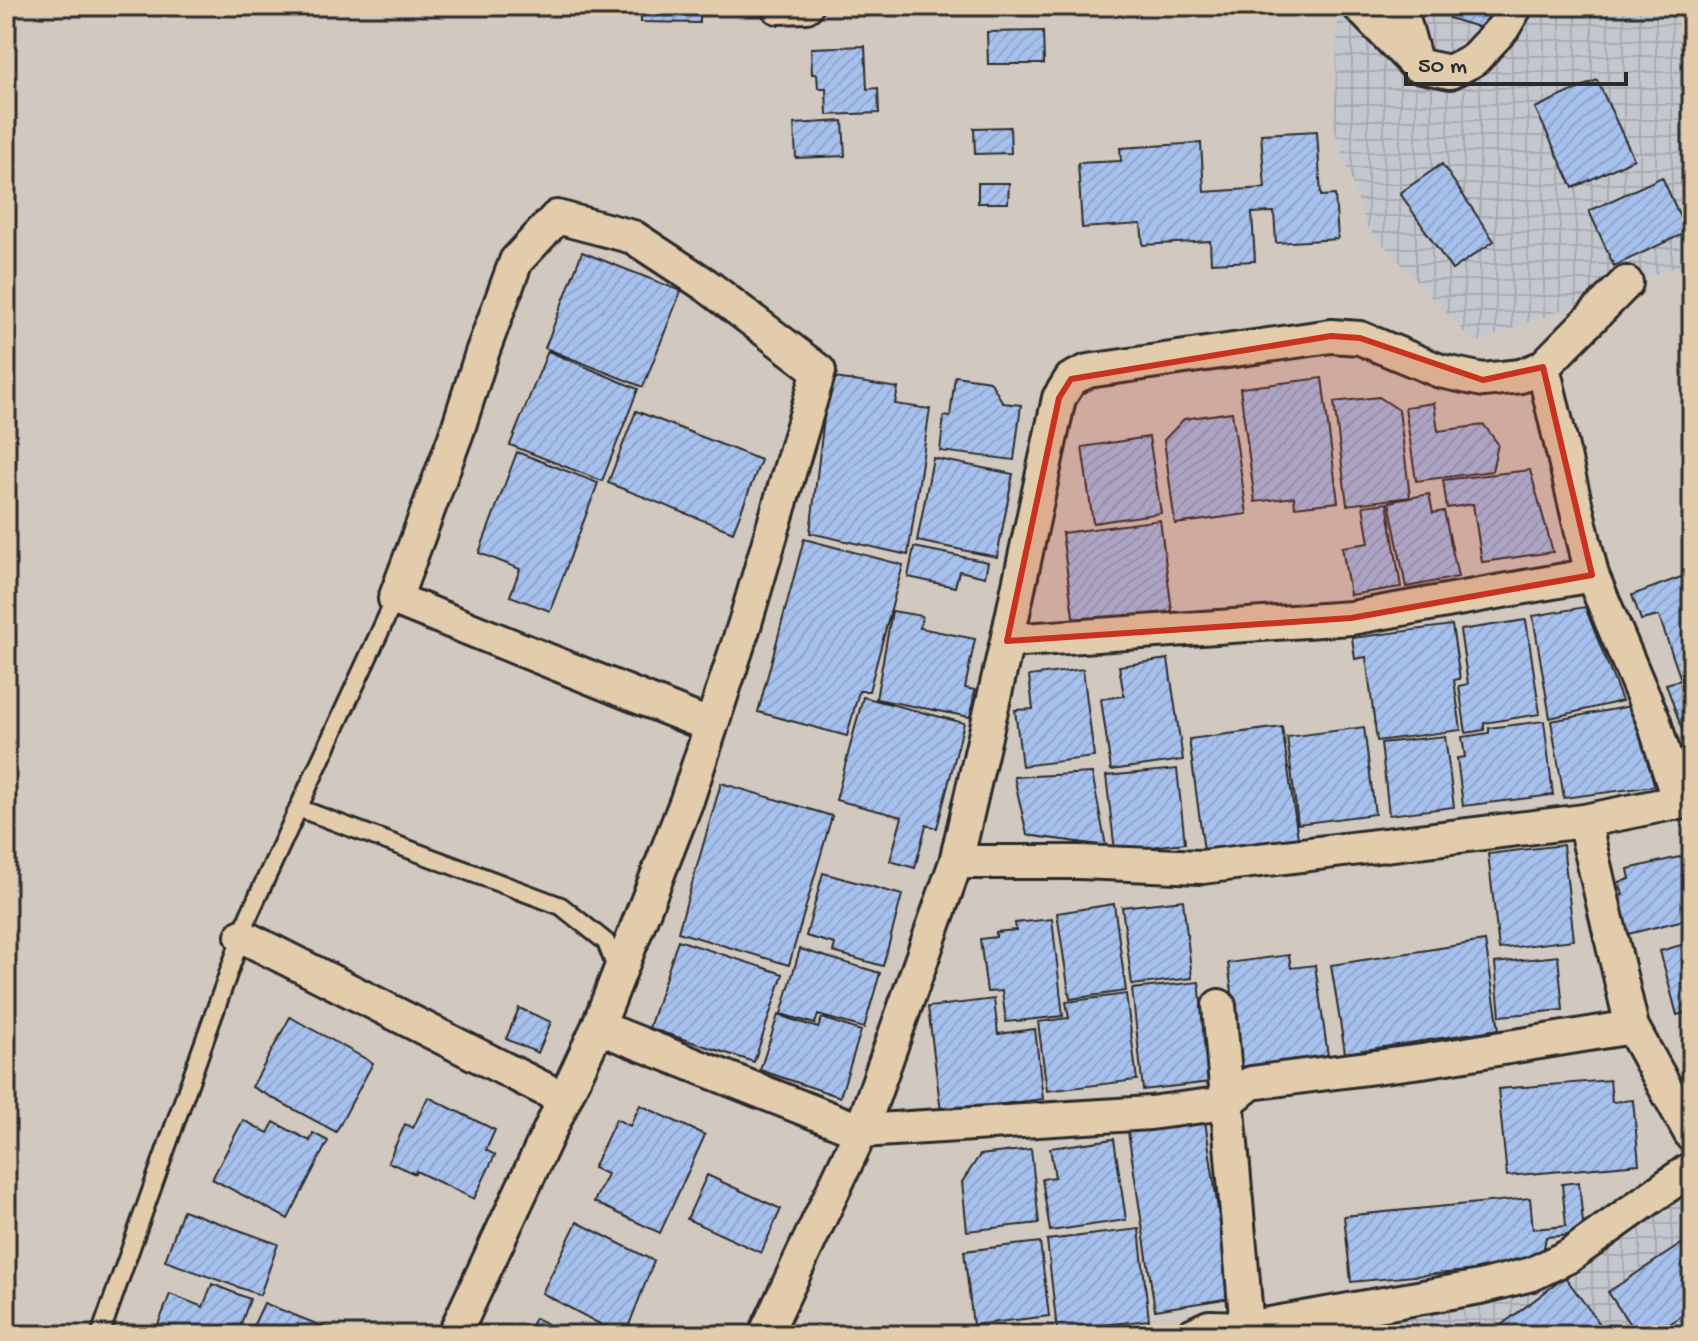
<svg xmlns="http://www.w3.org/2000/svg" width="1698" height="1341" font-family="'Gochi Hand',sans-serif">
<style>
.industrial{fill:url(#industrial-grid)}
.building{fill:url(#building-hatch);stroke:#2b2b2b;stroke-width:2}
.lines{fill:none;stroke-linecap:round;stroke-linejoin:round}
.lane-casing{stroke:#2b2b2b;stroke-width:22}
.street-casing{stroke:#2b2b2b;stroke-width:38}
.lane{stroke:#e3ccac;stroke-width:16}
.street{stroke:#e3ccac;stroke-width:32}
.marked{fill:#c8321e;fill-opacity:0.2;stroke:#c8321e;stroke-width:6;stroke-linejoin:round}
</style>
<defs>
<pattern id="industrial-grid" width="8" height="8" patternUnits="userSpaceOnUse" patternTransform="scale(2)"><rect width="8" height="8" fill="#c4c7ce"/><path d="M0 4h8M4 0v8" fill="none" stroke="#a9abb1"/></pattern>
<pattern id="building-hatch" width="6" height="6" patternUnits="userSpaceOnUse" patternTransform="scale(2)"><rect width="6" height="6" fill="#a7c1ee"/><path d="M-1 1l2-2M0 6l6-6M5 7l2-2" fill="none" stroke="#90a6cc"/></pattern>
</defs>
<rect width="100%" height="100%" fill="#d1c9c0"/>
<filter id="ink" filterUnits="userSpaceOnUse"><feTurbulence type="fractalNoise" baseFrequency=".0125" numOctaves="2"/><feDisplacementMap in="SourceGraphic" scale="16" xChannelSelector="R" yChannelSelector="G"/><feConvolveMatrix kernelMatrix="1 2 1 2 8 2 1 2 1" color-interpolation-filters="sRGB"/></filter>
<g filter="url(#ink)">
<path class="industrial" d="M1338 6H1692V261L1474 343 1367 227 1334 128Z
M1692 1168V1335H1192L1532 1274Z"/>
<path class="building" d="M641 6H700V23L641 22Z
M1452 6H1495L1488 30 1449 18Z
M1043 31 1044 64H988L987 32Z
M865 46 867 89 878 88 879 113 827 115 826 88H818L817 74H812L811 48Z
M1597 80 1634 159 1573 188 1535 108Z
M843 121 845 156 796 158 794 124Z
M1010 127 1011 153 975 154 974 128Z
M1317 131 1321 196 1335 195 1338 239 1276 243 1274 212 1252 213 1255 261 1211 263 1210 241 1143 245 1141 224 1082 228 1078 163 1121 161 1120 148 1201 143 1204 192 1265 188 1261 134Z
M1442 164 1494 241 1452 270 1400 193Z
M1662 177 1687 232 1614 266 1589 211Z
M978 183H1009L1008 203H978Z
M582 252 681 291 643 387 545 348Z
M548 351 638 389 602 481 510 445Z
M955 376 990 381 1003 403 1021 405 1014 460 940 451 944 416 950 417Z
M829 377 898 388 895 404 930 409 908 555 810 533Z
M1322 378 1338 502 1295 507 1294 497 1255 502 1240 388Z
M1379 397 1399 410 1410 497 1347 505 1334 402Z
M1434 403 1438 431 1484 425 1498 444 1492 471 1416 481 1405 407Z
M636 411 761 460 733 532 608 483Z
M1232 412 1247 514 1175 524 1164 440 1184 419Z
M1149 437 1161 513 1093 523 1082 447Z
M517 452 598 483 550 611 510 596 520 569 479 553Z
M933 458 1013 474 997 557 917 541Z
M1530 470 1553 552 1482 562 1473 504 1447 508 1443 480Z
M1429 494 1433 513 1444 511 1458 577 1406 587 1389 502Z
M1387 503 1401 587 1350 595 1342 547 1369 543 1363 506Z
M1160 520 1172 611 1074 624 1062 533Z
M804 539 903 565 869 691H859L847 736 758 712Z
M914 547 988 562 985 577 959 571 955 587 908 577Z
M1692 573V733L1684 735 1666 684 1681 680 1659 616 1641 620 1632 595Z
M1585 607 1622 701 1550 718 1533 616Z
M892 611 922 616 920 628 975 639 965 688 975 690 970 717 876 699Z
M1526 620 1540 714 1484 723V730L1466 733 1459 686 1468 684 1460 630Z
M1452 625 1460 679 1454 680 1461 730 1377 741 1366 657 1355 659 1352 638Z
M1168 659 1183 760 1111 770 1101 699 1124 696 1119 666Z
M1083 669 1094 757 1022 766 1015 710 1033 709 1029 676Z
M863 697 964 723 937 828 926 825 915 868 890 861 902 817 836 800Z
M1631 706 1655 786 1564 798 1551 721Z
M1544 721 1553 795 1463 806 1457 758 1465 757 1462 737 1489 733V728Z
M1282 727 1298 838 1204 851 1189 739Z
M1364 727 1375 814 1298 824 1287 737Z
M1445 736 1454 807 1389 815 1381 743Z
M1177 769 1185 843 1115 851 1106 776Z
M1092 773 1106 846 1027 835 1014 777Z
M721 783 832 816 789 965 678 932Z
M1563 845 1574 940 1499 949 1488 854Z
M1692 854V918L1624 935 1615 897 1623 895 1619 882 1630 879 1628 869Z
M823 873 902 895 883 966 833 952 835 944 806 936Z
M1183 900 1192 978 1132 985 1122 907Z
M1114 904 1126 991 1070 999 1057 913Z
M1052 919 1063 1016 1006 1022 1002 991 987 992 980 939 996 937V932L1016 930 1015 923Z
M678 940 783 974 754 1062 649 1028Z
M1485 941 1499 1029 1345 1053 1331 965Z
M1692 942V1011L1677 1015 1660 951Z
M800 949 880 973 864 1028 818 1015 815 1024 781 1014Z
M1289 955 1291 968 1315 965 1328 1056 1242 1067 1228 963Z
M1558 956 1563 1010 1500 1016 1495 963Z
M1199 982 1210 1082 1143 1090 1132 989Z
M1126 994 1137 1080 1047 1091 1038 1022 1069 1018 1066 1002Z
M994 999 998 1034 1035 1029 1043 1099 941 1112 928 1007Z
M519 1008 551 1022 538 1053 506 1039Z
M778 1015 818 1028 822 1018 861 1031 840 1097 760 1070Z
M290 1017 373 1063 336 1132 252 1087Z
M1610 1080 1612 1102 1633 1100 1639 1164 1507 1176 1498 1089Z
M428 1097 495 1130 486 1150 495 1155 474 1199 416 1171 415 1174 388 1162 405 1124 413 1128Z
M640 1105 705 1135 660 1233 594 1202 607 1174 593 1168 616 1119 630 1126Z
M243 1120 268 1133 274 1122 310 1141 313 1133 328 1141 288 1219 212 1179Z
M1205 1121 1231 1298 1155 1310 1128 1132Z
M1114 1139 1126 1220 1050 1231 1042 1179 1055 1177 1050 1148Z
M1031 1149 1039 1223 967 1231 962 1182 980 1155Z
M707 1175 781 1209 761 1253 687 1219Z
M1579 1182 1584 1234 1546 1237 1541 1264 1351 1282 1344 1216 1530 1198 1533 1229 1566 1226 1562 1184Z
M183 1210 278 1244 260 1295 165 1261Z
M577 1222 654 1261 625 1335H620L542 1293Z
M1139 1229 1149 1320 1057 1330 1047 1240Z
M1692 1237V1309L1653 1335H1637L1608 1292Z
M1040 1242 1049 1316 973 1325 964 1251Z
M1565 1277 1608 1335H1488Z
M212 1284 250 1299 237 1335H154L170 1294 203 1307Z
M264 1303 344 1335H249Z
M535 1318 570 1335H526Z"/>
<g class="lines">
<g class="lane-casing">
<path id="lane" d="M298 808 561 906 606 942 618 973
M100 1335 249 915 395 599"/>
</g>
<g class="street-casing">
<path id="street" d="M1359 6 1416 65 1450 72 1473 60 1503 28 1516 6
M1403 6V18L1415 61
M778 7 806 6
M1543 367 1592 575 1654 722 1679 803
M1007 641 1351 618 1592 575
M1584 821 1632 1027 1692 1136
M956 862H1079L1202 867 1584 821 1692 799
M242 936 564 1099
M1219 1006 1247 1328
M598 1027 861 1131 1150 1113 1226 1103 1251 1083 1422 1061 1632 1027
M454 1335 598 1027 687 800 745 623 819 371 706 285 633 237 557 217 516 261 482 353 457 432 395 599 711 726
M765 1335 861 1131 956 862 1007 641 1059 398 1071 379 1088 371 1331 336 1360 338 1440 371 1483 380 1521 376 1543 367 1626 283
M1192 1335 1209 1327 1247 1328 1480 1287 1532 1274 1569 1256 1692 1168"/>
</g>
<use href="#lane" class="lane"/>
<use href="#street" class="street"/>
</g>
</g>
<path class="marked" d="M1331 336 1360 338 1483 380 1543 367 1592 575 1351 618 1007 641 1059 398 1071 379Z"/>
<rect width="1698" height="1341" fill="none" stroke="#e3ccac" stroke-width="32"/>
<rect x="16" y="16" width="1666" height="1309" fill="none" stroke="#2b2b2b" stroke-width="3" filter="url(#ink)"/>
<path d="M1406 72v12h220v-12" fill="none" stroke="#2b2b2b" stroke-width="4"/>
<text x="1418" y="72" font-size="24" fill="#2b2b2b" stroke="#e3ccac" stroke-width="6" paint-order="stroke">50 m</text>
</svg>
